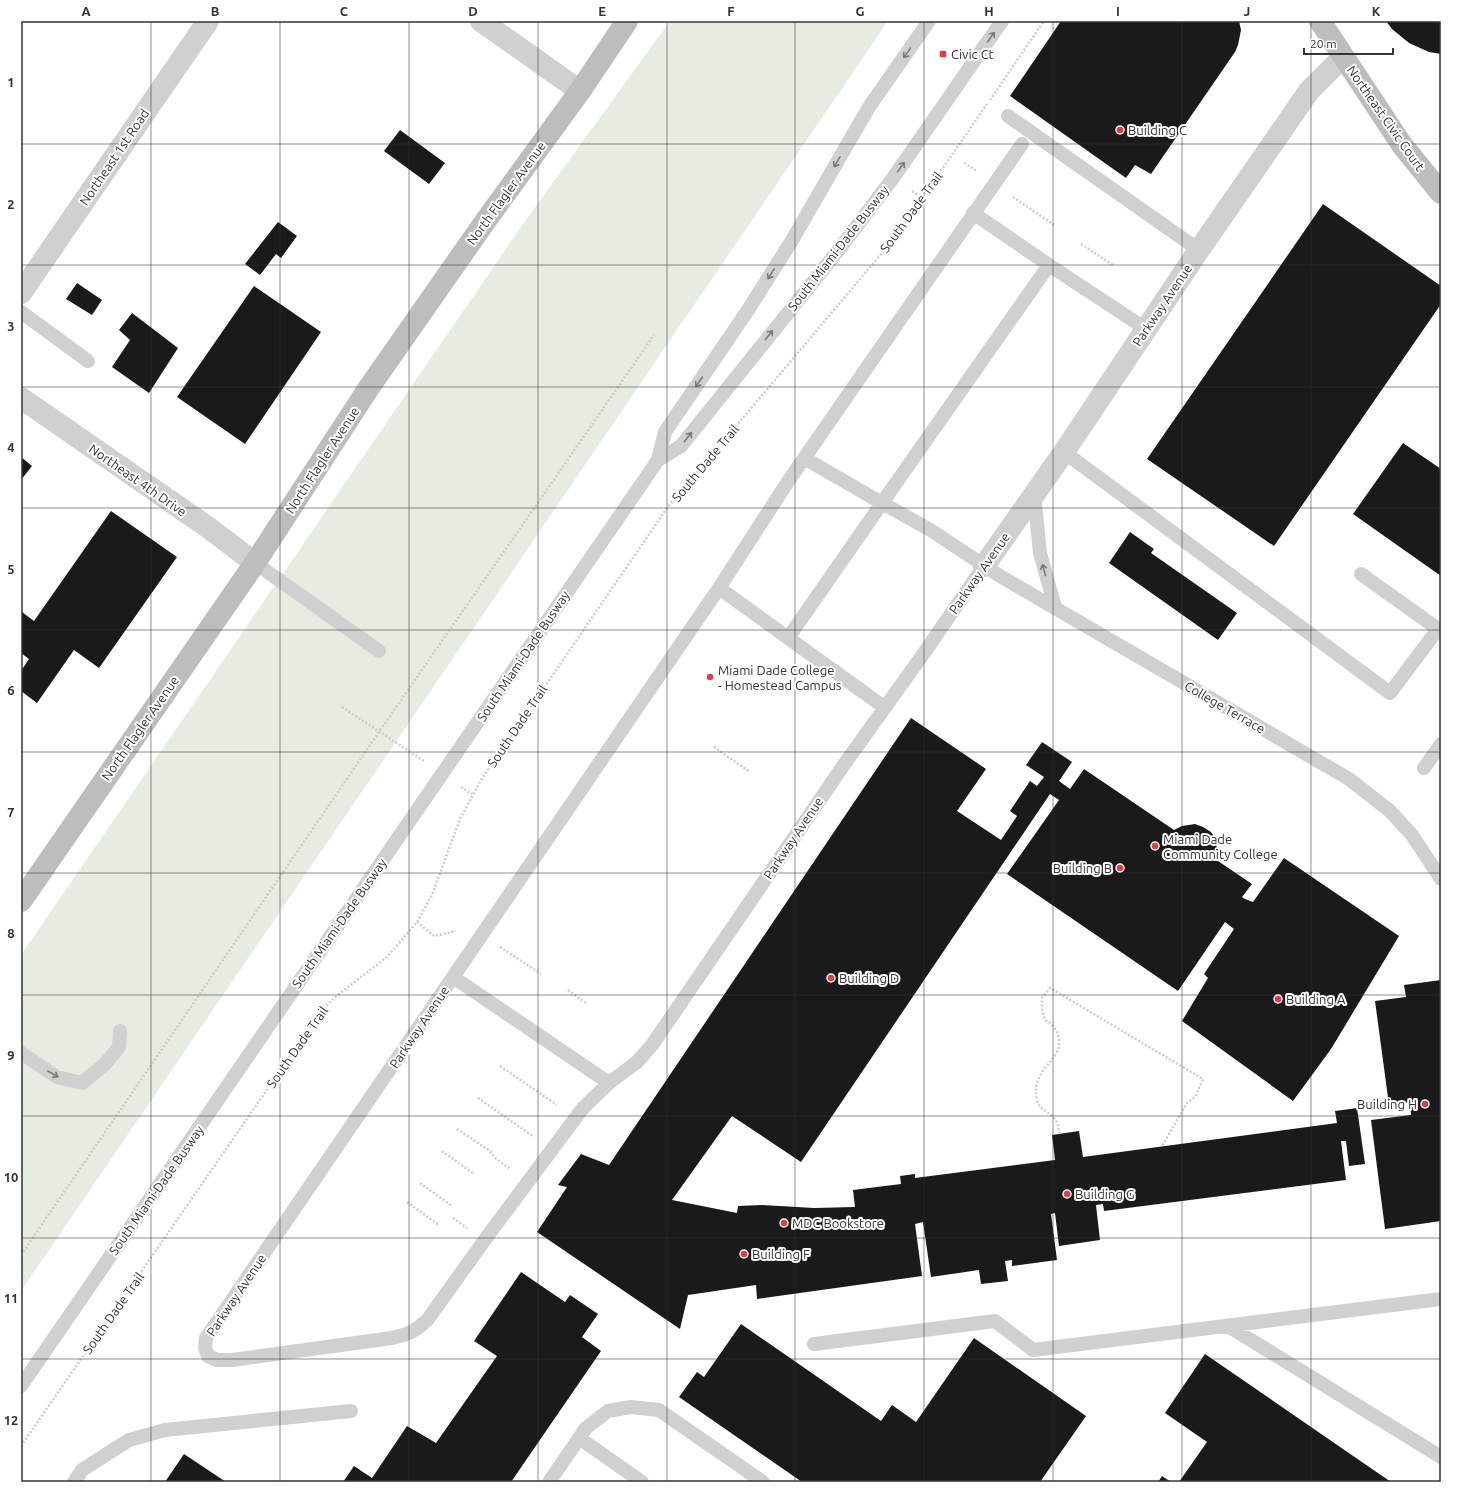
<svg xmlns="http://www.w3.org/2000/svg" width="1462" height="1503" font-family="Ubuntu,sans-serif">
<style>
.green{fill:#e6ecdf}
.building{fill:#1a1a1a}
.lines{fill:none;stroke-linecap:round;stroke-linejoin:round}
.path{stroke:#cdcdcd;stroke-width:2.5;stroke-dasharray:2 2;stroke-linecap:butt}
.lane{stroke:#d0d0d0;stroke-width:14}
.street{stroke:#d0d0d0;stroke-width:22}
.secondary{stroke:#bdbdbd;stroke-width:22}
.oneway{stroke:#7a7a7a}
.grid{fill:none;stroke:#333;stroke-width:1;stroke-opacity:0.55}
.poi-dot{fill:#e63946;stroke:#fff;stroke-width:1.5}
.labels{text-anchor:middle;stroke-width:4;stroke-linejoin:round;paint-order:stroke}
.poi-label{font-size:13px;fill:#333;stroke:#fff;text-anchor:start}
.street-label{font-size:13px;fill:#333;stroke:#fff}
.neatline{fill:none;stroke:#333;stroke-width:1.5}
.grid-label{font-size:13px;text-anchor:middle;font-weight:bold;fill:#333}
</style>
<rect width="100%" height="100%" fill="#fff"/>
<path class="green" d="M670 21H888L21 1291V955L523 224Z"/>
<path class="building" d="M1061 21H1239L1241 30 1238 45 1235 52 1151 174 1135 165 1126 178 1010 96Z
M1386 21H1441V54L1429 52 1409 43 1392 29Z
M400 130 445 163 429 184 384 151Z
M1323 204 1441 286V304L1274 546 1147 459Z
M278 222 297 236 281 258 276 254 260 275 245 264Z
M77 283 102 300 92 315 66 299Z
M254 286 321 332 245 444 177 397Z
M132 313 178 348 149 393 112 367 130 340 119 330Z
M1403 443 1441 469V576L1353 514Z
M21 457 32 466 21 480Z
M111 511 177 557 99 668 74 650 37 703 21 691V671L29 659 21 653V614L22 612 34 621Z
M1130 532 1154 549 1151 553 1237 613 1218 640 1109 563Z
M911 718 986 769 957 811 1001 840 1017 816 1010 811 1030 781 1037 786 1044 777 1026 765 1042 742 1072 762 1059 781 1070 789 1084 769 1174 830 1182 826 1195 824 1203 827 1211 832 1216 839 1218 861 1252 884 1242 897 1245 899 1253 902 1284 858 1399 936 1331 1049 1293 1101 1182 1021 1208 978 1204 974 1234 929 1225 922 1178 991 1007 874 1059 800 1050 794 801 1162 732 1116 672 1200 737 1213 738 1206 762 1205 814 1208 855 1207 853 1190 901 1184 900 1176 915 1174V1178L1055 1160 1052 1135 1079 1131 1083 1157 1337 1123 1335 1111 1357 1108 1365 1164 1349 1166 1346 1141H1341L1346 1180 1104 1211 1103 1204 1096 1205 1100 1240 1059 1246 1055 1213 1051 1214 1057 1260 1012 1266V1260L1005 1261 1008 1281 981 1284 979 1270 931 1277 923 1222 915 1224 922 1276 757 1299 756 1285 688 1295 680 1329 537 1232 567 1187 558 1185 581 1154 609 1165Z
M1441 980V1221L1385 1229 1371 1120 1411 1115 1410 1102 1389 1105 1375 1001 1406 997 1404 985Z
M521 1272 565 1302 570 1295 598 1314 582 1337 601 1351 511 1482H343L354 1466 372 1478 407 1426 436 1443 497 1356 474 1341Z
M741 1324 881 1421 892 1405 916 1422 974 1338 1086 1416 1040 1482H802L679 1397 697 1372 704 1377Z
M1205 1354 1391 1482H1179L1207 1442 1165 1413Z
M184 1454 226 1482H165Z
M1162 1476 1171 1482H1158Z"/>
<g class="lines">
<path class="path" d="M990 100 1044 21
M964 163 977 171
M912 191 922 198
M1013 197 1054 225
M1081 244 1113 265
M342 707 424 761
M714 747 750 772
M461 787 472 794
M417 922 434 936 456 931
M500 947 541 974
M568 990 586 1003
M500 1066 557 1105
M478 1098 534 1137
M457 1129 490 1151 494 1157 510 1169
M1060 1134C1058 1128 1058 1121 1053 1117 1047 1111 1039 1109 1037 1100 1030 1072 1057 1063 1059 1045 1060 1036 1056 1029 1050 1023 1048 1022 1046 1021 1045 1019 1042 1014 1042 1004 1042 998L1050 988 1203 1079 1195 1097 1187 1103 1162 1146
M442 1151 474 1174
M420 1183 452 1206
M407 1202 439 1225
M453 1218 467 1228
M21 1255 379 732 654 335
M21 1446 322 1010 335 997 387 957 417 922 432 895 460 819 481 780 667 508 882 253 911 214 987 104"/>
<path class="lane" d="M1008 116 1199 250
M973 213 1049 265
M21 312 88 361
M1146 329 1049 265 882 503 932 531 1000 576 1349 779 1390 811 1412 835 1441 879
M1064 452 1390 693 1438 629 1361 574
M658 460 681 446 841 247 893 178 1002 21
M1034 494 1040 553 1055 607
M255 563 379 651
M788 638 882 503 804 458
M884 707 719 588 789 480 1022 144
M1424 768 1441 744
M453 977 719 588
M21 1053 57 1077 82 1083 105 1064 119 1047 120 1031
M609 1083 453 977 206 1338 205 1348 208 1356 217 1360H232L392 1338C409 1334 416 1331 428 1319L489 1234 583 1108 609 1083 637 1062 652 1045 843 766 924 653 984 566
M1228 1326 1441 1457
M814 1344 995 1321 1033 1350 1441 1299
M21 1386 658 460 665 432 748 310 791 242 869 107 929 21
M579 1438 642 1482
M74 1482 82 1470 129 1440 165 1430 351 1411
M549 1482 586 1428 608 1411 631 1407 659 1410 763 1482"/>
<path class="street" d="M481 21 580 91
M21 293 208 21
M21 398 209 528 255 563
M984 566 1064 452 1199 250 1309 91 1343 57"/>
<path class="secondary" d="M1320 21 1402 145 1441 193
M21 901 255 563 368 389 484 223 580 91 627 21"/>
</g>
<defs><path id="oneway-shaft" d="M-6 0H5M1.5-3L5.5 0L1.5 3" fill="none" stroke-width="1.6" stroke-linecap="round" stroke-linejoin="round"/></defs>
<g class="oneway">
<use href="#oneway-shaft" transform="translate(991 37) rotate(-55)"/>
<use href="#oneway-shaft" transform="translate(907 53) rotate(125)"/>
<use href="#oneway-shaft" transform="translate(837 162) rotate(120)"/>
<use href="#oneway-shaft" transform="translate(901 167) rotate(-55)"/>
<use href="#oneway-shaft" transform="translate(771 274) rotate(122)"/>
<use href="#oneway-shaft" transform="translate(769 335) rotate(-52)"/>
<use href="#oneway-shaft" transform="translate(699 382) rotate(124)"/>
<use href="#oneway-shaft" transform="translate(688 437) rotate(-52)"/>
<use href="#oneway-shaft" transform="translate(1044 570) rotate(-105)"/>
<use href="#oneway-shaft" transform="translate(53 1074) rotate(30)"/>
</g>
<path class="grid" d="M151 21V1482M280 21V1482M409 21V1482M538 21V1482M667 21V1482M795 21V1482M924 21V1482M1053 21V1482M1182 21V1482M1311 21V1482M21 144H1441M21 265H1441M21 387H1441M21 508H1441M21 630H1441M21 752H1441M21 873H1441M21 995H1441M21 1116H1441M21 1238H1441M21 1359H1441"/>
<g class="poi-dot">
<rect x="939" y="50" width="8" height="8" rx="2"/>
<circle cx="1120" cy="130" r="4"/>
<circle cx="710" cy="677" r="4"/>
<circle cx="1155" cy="846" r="4"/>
<circle cx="1120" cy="868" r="4"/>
<circle cx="831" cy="978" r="4"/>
<circle cx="1278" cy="999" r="4"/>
<circle cx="1425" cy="1104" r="4"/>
<circle cx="1067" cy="1194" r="4"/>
<circle cx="784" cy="1223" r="4"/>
<circle cx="744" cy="1254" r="4"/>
</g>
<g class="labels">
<g class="poi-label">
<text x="951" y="59">Civic Ct</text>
<text x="1128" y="135">Building C</text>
<text x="718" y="675">Miami Dade College<tspan x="718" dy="15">- Homestead Campus</tspan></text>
<text x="1163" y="844">Miami Dade<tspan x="1163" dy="15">Community College</tspan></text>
<text x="1112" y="873" text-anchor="end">Building B</text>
<text x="839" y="983">Building D</text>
<text x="1286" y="1004">Building A</text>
<text x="1417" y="1109" text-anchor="end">Building H</text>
<text x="1075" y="1199">Building G</text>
<text x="792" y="1228">MDC Bookstore</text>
<text x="752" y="1259">Building F</text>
</g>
<g class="street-label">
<text transform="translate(1386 118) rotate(55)" y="5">Northeast Civic Court</text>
<text transform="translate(114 157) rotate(-56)" y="5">Northeast 1st Road</text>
<text transform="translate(506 193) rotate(-54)" y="5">North Flagler Avenue</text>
<text transform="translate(911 212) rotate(-54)" y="5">South Dade Trail</text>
<text transform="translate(838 248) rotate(-52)" y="5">South Miami-Dade Busway</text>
<text transform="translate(1162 305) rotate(-56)" y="5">Parkway Avenue</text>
<text transform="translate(322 460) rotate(-57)" y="5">North Flagler Avenue</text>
<text transform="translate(705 463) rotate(-50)" y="5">South Dade Trail</text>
<text transform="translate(138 480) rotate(35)" y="5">Northeast 4th Drive</text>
<text transform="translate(979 573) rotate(-55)" y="5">Parkway Avenue</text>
<text transform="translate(523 656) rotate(-56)" y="5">South Miami-Dade Busway</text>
<text transform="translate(1225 707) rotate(30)" y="5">College Terrace</text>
<text transform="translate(517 726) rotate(-56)" y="5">South Dade Trail</text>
<text transform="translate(140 728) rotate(-55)" y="5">North Flagler Avenue</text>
<text transform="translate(793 838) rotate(-56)" y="5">Parkway Avenue</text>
<text transform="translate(339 923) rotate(-55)" y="5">South Miami-Dade Busway</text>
<text transform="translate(419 1027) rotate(-56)" y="5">Parkway Avenue</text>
<text transform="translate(297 1047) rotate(-55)" y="5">South Dade Trail</text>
<text transform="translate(156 1190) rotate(-55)" y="5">South Miami-Dade Busway</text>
<text transform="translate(236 1295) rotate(-56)" y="5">Parkway Avenue</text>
<text transform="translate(113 1313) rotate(-55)" y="5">South Dade Trail</text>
</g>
</g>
<rect width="1462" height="1503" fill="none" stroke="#ffffff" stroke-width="44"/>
<path d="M1304 48v6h89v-6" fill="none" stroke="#333333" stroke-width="2"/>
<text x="1310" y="48" font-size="12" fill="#333333" stroke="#ffffff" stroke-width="3" paint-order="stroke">20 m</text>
<rect x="22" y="22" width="1418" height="1459" class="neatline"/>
<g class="grid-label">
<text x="86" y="16">A</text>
<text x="215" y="16">B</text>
<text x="344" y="16">C</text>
<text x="473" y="16">D</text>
<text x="602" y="16">E</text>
<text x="731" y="16">F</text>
<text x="860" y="16">G</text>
<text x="989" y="16">H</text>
<text x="1118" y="16">I</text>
<text x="1247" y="16">J</text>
<text x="1376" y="16">K</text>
<text x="11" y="87">1</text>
<text x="11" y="209">2</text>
<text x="11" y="331">3</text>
<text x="11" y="452">4</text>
<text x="11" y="574">5</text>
<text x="11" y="695">6</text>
<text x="11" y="817">7</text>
<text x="11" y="938">8</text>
<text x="11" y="1060">9</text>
<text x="11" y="1182">10</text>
<text x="11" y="1303">11</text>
<text x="11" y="1425">12</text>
</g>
</svg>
